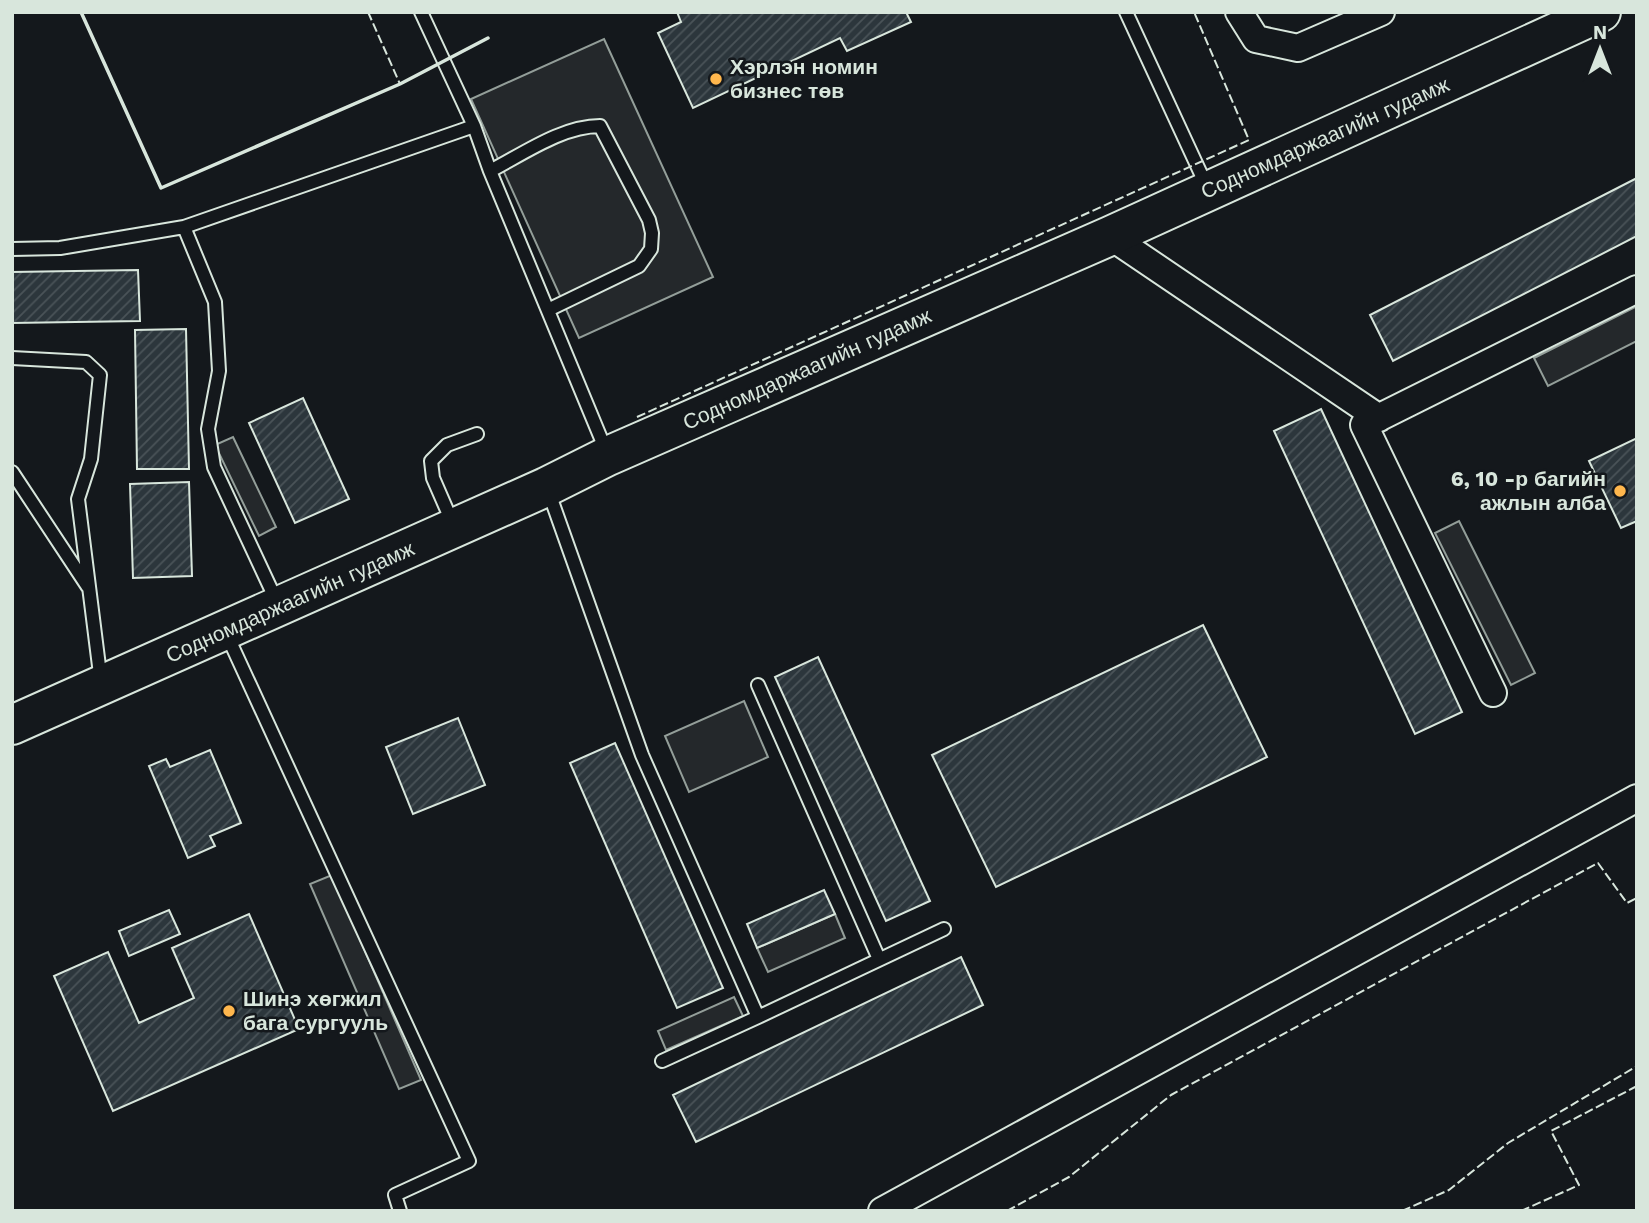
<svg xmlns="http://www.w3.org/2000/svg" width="1649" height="1223" font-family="'Work Sans',sans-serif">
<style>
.parking{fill:#24282b;stroke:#939e99;stroke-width:2}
.building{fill:url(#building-hatch);stroke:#d8e6dc;stroke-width:2}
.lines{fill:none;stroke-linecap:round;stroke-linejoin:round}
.lane-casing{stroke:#d8e6dc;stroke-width:16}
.street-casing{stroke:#d8e6dc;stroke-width:30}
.primary-casing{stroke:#d8e6dc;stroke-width:42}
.lane{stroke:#14181c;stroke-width:12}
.street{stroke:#14181c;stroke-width:26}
.primary{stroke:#14181c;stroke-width:38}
.fence{stroke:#d8e6dc;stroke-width:2;stroke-dasharray:9 3.5;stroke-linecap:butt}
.wall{stroke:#d8e6dc;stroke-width:3.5}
.poi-dot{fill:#ffb74d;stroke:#14181c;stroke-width:2.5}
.labels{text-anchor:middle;stroke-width:5;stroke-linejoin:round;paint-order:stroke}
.poi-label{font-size:21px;font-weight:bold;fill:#d8e6dc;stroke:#14181c;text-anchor:start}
.street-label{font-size:21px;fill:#d8e6dc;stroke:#14181c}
</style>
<defs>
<pattern id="building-hatch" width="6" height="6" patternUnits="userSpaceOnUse" patternTransform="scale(1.75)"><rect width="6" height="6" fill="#2c363c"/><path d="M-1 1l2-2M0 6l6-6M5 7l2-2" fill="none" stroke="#4a5358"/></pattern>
</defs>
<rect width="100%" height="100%" fill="#14181c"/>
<path class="parking" d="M604 39 713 277 579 338 471 99Z
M1637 306V341L1548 386 1534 358Z
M233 437 276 527 259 536 215 445Z
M1459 521 1535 673 1511 685 1435 533Z
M744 701 768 757 689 792 665 736Z
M332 875 421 1080 399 1089 310 884Z
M835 914 845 938 768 972 757 948Z
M734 997 743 1016 666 1050 658 1031Z"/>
<path class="building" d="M677 12H906L911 22 847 51 840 38 693 108 658 33 681 22Z
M1637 178V236L1393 361 1370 315Z
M138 270 140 321 12 323V272Z
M186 329 189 469H137L135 330Z
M303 398 349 499 295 523 249 423Z
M1321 409 1462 712 1415 734 1274 431Z
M1637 438V521L1621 528 1589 461Z
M189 482 192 576 133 578 130 484Z
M1203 625 1267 757 996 887 932 755Z
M818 657 930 901 886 921 775 677Z
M458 718 485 785 413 814 386 747Z
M615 743 723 988 677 1008 570 763Z
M210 750 241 823 210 836 215 846 188 858 149 766 166 759 170 767Z
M824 890 835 914 757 948 747 924Z
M169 910 180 934 129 956 119 931Z
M249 914 299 1029 113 1111 54 976 108 952 139 1023 194 998 172 948Z
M961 957 983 1005 696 1142 673 1095Z"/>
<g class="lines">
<g class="lane-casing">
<path id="lane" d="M421 12 474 126 490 171 607 453
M1126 12 1207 187
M490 171C523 154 562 126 600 126L649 220 652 233 651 249 639 266 548 310
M184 227 215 302 219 371 208 429 214 467 277 602
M12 249 60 248 184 227 474 126
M12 358 86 362 100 375 91 459 78 499 101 682
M12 472 88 587
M548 490 642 755 758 1017 944 929
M453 524 433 478 431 461 447 445 477 434
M227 635 469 1161 395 1195 400 1211
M758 685 879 959
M662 1061 758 1017"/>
</g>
<g class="street-casing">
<path id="street" d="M1239 12 1256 39 1298 48 1381 12
M1110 236 1379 418
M1493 693 1364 425 1637 289
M882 1211 1637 798"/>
</g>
<g class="primary-casing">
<path id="primary" d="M12 725 546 487 608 456 1110 236 1601 12"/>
</g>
<use href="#lane" class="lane"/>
<use href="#street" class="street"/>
<use href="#primary" class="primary"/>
<path class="fence" d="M368 12 400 84
M637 417 1249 140 1194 12
M1007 1211 1069 1177 1171 1095 1598 863 1627 903 1637 898
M1402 1211 1449 1190 1508 1143 1637 1066
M1521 1211 1579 1185 1551 1131 1637 1086"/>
<path class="wall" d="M81 12 161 188 400 84 488 38"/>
</g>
<g class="poi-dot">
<circle cx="716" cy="79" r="7"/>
<circle cx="1620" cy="491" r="7"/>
<circle cx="229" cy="1011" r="7"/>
</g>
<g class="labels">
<g class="poi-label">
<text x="730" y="74">Хэрлэн номин<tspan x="730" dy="24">бизнес төв</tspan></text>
<text x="1606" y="486" text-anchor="end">6, 10 -р багийн<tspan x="1606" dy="24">ажлын алба</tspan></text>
<text x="243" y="1006">Шинэ хөгжил<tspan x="243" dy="24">бага сургууль</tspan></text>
</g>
<g class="street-label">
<text transform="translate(1325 138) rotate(-24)" y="7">Содномдаржаагийн гудамж</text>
<text transform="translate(807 369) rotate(-24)" y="7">Содномдаржаагийн гудамж</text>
<text transform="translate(290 602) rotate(-24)" y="7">Содномдаржаагийн гудамж</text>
</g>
</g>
<rect width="1649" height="1223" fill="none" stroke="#d8e6dc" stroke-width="28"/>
<g transform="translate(1600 49)" stroke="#14181c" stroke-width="5" paint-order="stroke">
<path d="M0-5L12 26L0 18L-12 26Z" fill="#d8e6dc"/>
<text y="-10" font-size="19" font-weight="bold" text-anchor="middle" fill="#d8e6dc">N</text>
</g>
</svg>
